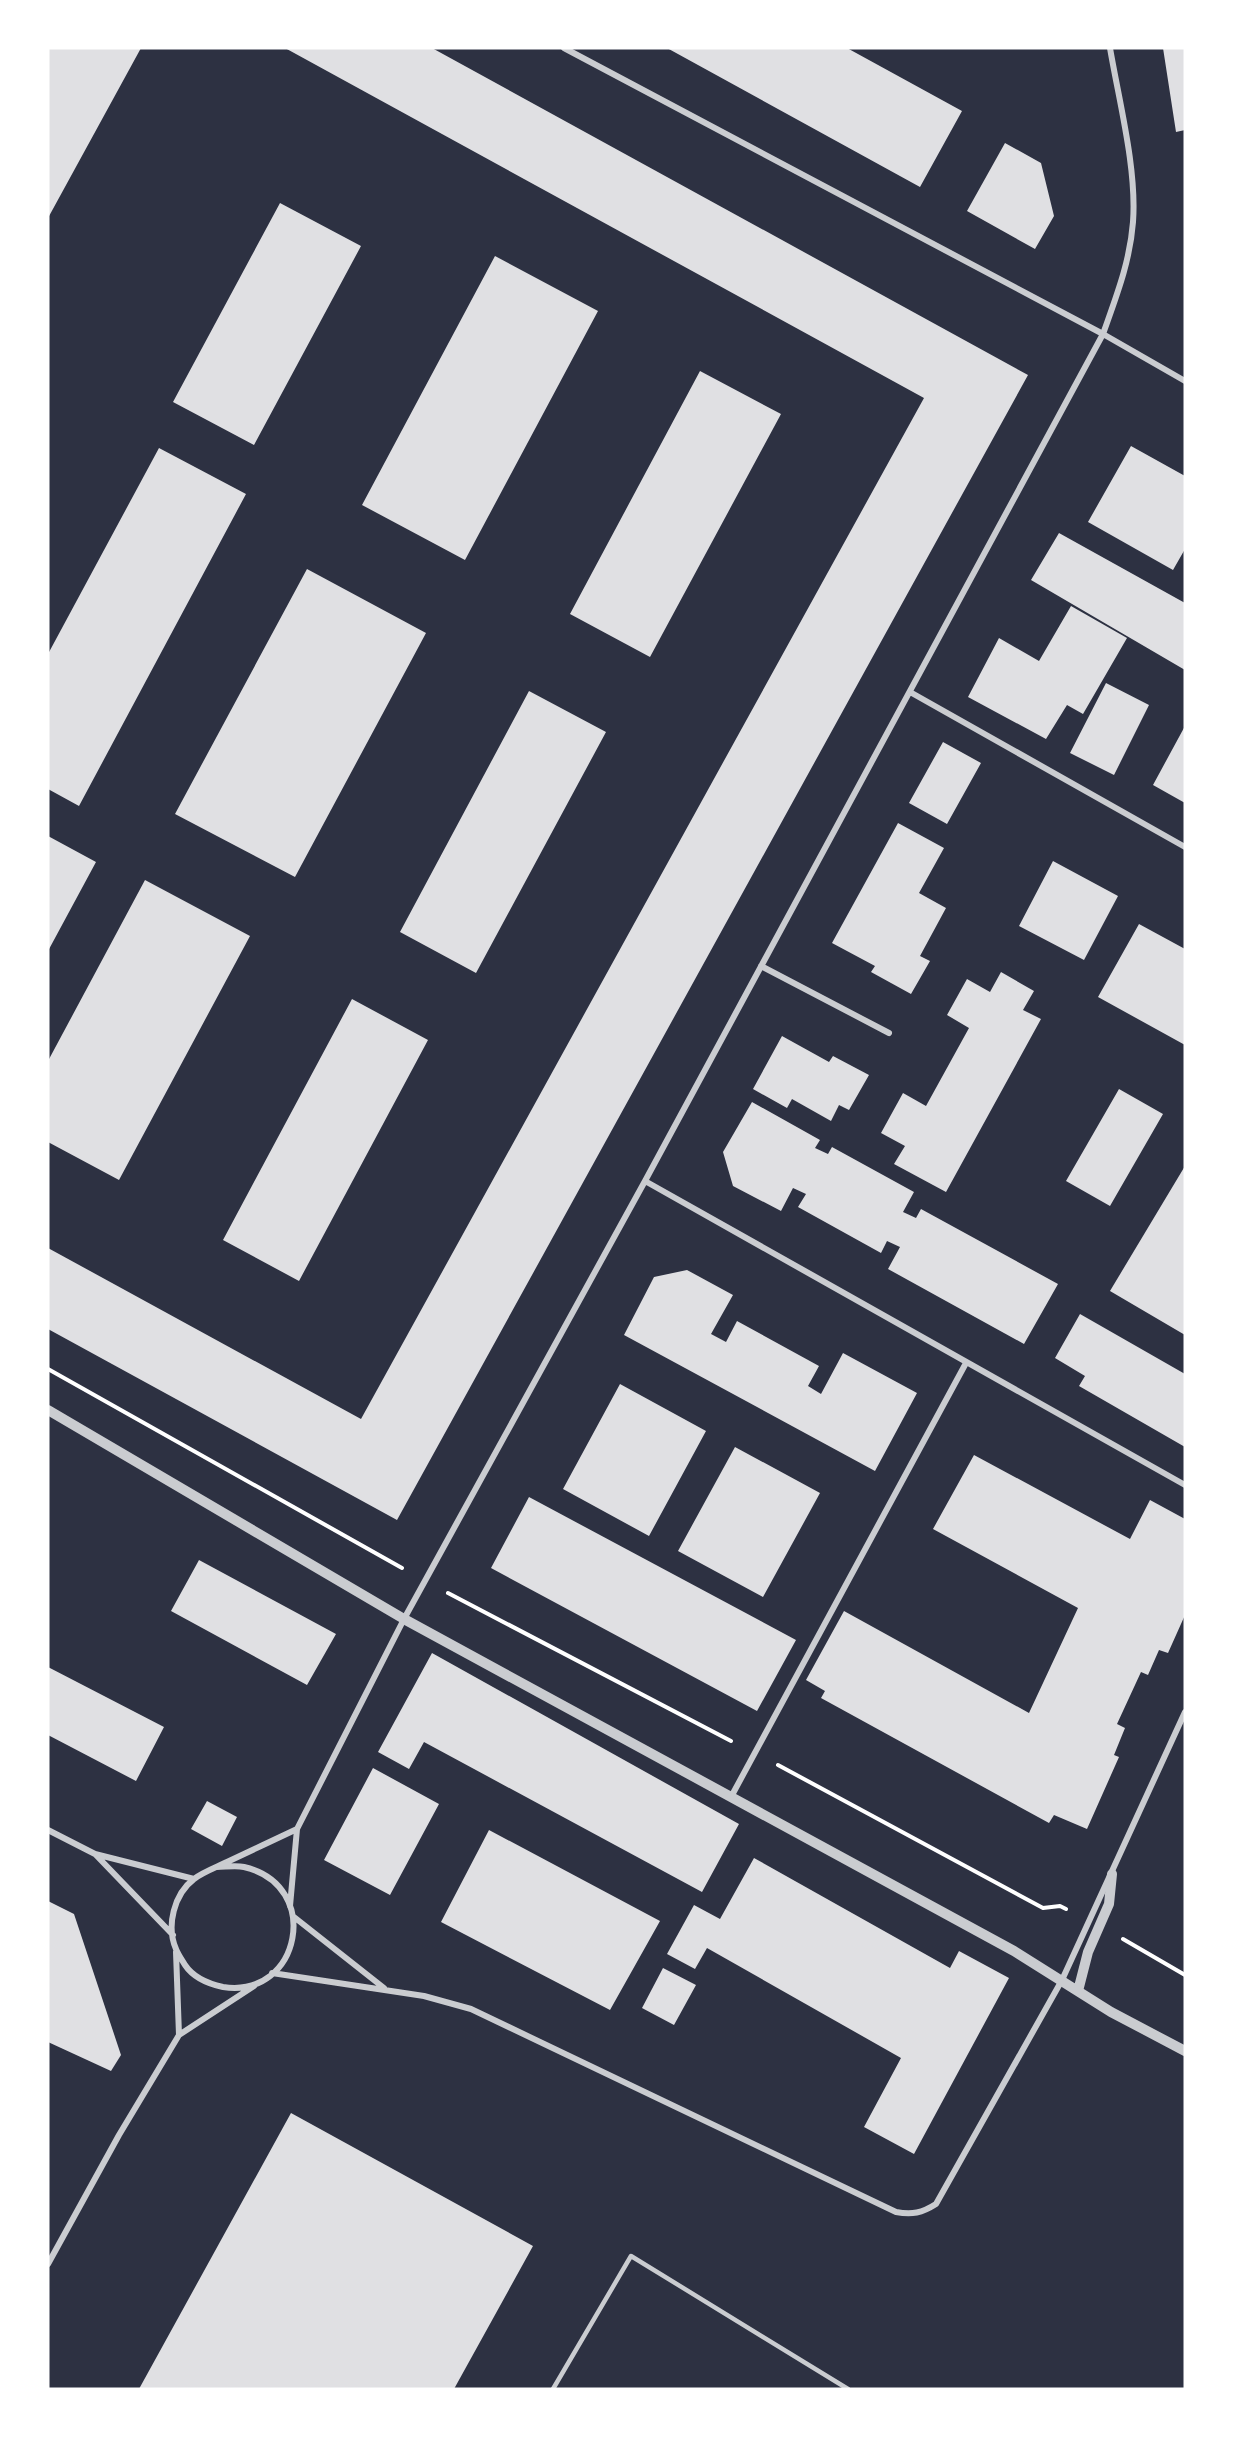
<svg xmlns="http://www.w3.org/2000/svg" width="1233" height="2437" font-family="'Fira Sans',sans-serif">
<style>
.building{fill:#e0e0e3}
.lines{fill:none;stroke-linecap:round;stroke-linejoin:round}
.path{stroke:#fff;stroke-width:4}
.service{stroke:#caccd0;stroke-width:4.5}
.minor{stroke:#caccd0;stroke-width:6}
.tertiary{stroke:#caccd0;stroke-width:10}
</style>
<rect width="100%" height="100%" fill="#2d3142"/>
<path class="building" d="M48 48H141L48 218Z
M285 48H432L1028 375 397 1520 48 1329V1248L361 1419 924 398Z
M667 48H847L962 111 920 187Z
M1163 48H1185V130L1176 132Z
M1005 143 1041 163 1054 216 1035 249 967 211Z
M280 203 361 246 254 445 173 402Z
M495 256 598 311 465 560 362 505Z
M700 371 781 414 650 657 570 614Z
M1131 446 1185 476V549L1173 570 1088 522Z
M159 448 246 494 79 806 48 789V654Z
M1059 533 1185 603V670L1031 580Z
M307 569 426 633 295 877 175 814Z
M1071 606 1127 638 1083 714 1067 705 1046 739 968 697 999 638 1039 661Z
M1106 683 1149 705 1114 775 1070 753Z
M529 691 606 732 476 973 400 932Z
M1185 726V803L1153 785Z
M943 742 981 763 947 824 909 803Z
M898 823 944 848 919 893 946 908 920 956 930 961 911 994 871 972 875 966 832 943Z
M48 836 96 862 48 951Z
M1053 861 1118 896 1084 960 1019 926Z
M145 880 250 936 119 1180 48 1142V1061Z
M1139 924 1185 949V1045L1098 997Z
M1001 972 1034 991 1023 1010 1041 1019 946 1192 894 1164 905 1146 881 1133 903 1093 926 1106 969 1028 947 1015 967 979 990 992Z
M352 999 428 1040 299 1281 223 1240Z
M782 1036 829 1062 833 1056 869 1075 849 1110 839 1105 831 1121 792 1099 787 1108 753 1089Z
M1119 1089 1163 1114 1110 1206 1066 1181Z
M752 1102 820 1140 815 1148 828 1154 832 1147 914 1192 903 1212 916 1218 921 1209 1058 1284 1024 1344 888 1269 900 1247 887 1241 881 1253 798 1207 806 1194 793 1188 781 1211 733 1186 723 1152Z
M1185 1166V1335L1110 1291Z
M687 1270 733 1295 711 1334 726 1342 737 1321 819 1366 808 1386 821 1394 843 1353 917 1393 875 1471 624 1335 654 1277Z
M1080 1314 1185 1374V1447L1079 1386 1085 1376 1055 1358Z
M620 1384 706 1431 649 1536 563 1489Z
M735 1447 820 1493 763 1597 678 1551Z
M974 1455 1130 1539 1150 1500 1185 1519V1615L1168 1653 1159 1650 1148 1675 1141 1672 1117 1724 1125 1728 1114 1755 1119 1757 1087 1829 1054 1815 1049 1823 821 1698 825 1691 806 1680 844 1611 1029 1713 1078 1608 933 1529Z
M529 1497 796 1640 757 1711 491 1568Z
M199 1560 336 1634 307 1685 171 1611Z
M432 1653 739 1824 702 1892 424 1742 409 1769 378 1752Z
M48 1667 164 1727 136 1781 48 1735Z
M373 1768 439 1804 390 1895 324 1860Z
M207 1801 237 1817 222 1846 191 1829Z
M489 1830 660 1921 610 2010 441 1922Z
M754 1858 950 1968 959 1951 1009 1978 914 2154 864 2127 901 2058 707 1948 695 1969 667 1954 694 1905 720 1919Z
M48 1901 74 1914 121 2055 111 2071 48 2042Z
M663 1968 696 1985 674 2025 642 2008Z
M291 2113 533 2246 454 2389H139Z"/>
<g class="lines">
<path class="path" d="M48 1369 402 1568
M448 1593 731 1741
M778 1765 1043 1908 1060 1906 1066 1909
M1123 1939 1185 1975"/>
<path class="service" d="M553 2389 631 2256 848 2389"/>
<path class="minor" d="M564 48 1103 334 1185 381
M910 692 1185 847
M761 966 889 1033
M645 1181 1185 1485
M731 1797 966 1363
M48 1830 95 1854 194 1879
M95 1854 173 1935
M217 1867C225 1867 236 1865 244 1867 323 1885 301 1999 223 1987 209 1984 193 1977 185 1965 182 1960 178 1954 176 1949 166 1926 174 1894 194 1879 203 1872 217 1867 227 1862 250 1851 274 1840 297 1829
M290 1906 297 1829 404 1619 645 1181 1103 334C1116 297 1130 262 1133 222 1137 169 1119 101 1110 48
M294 1917 384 1988
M176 1952 179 2035
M272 1973 424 1996 471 2009 896 2212C912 2215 922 2213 936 2204L1062 1980 1185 1712
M48 2264 119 2135 179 2035 254 1986"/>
<path class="tertiary" d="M48 1410 404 1619 1014 1951 1111 2012 1185 2051
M1078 1991 1088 1952 1109 1904 1112 1874"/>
</g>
<rect width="1233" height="2437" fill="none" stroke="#ffffff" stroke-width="99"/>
</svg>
